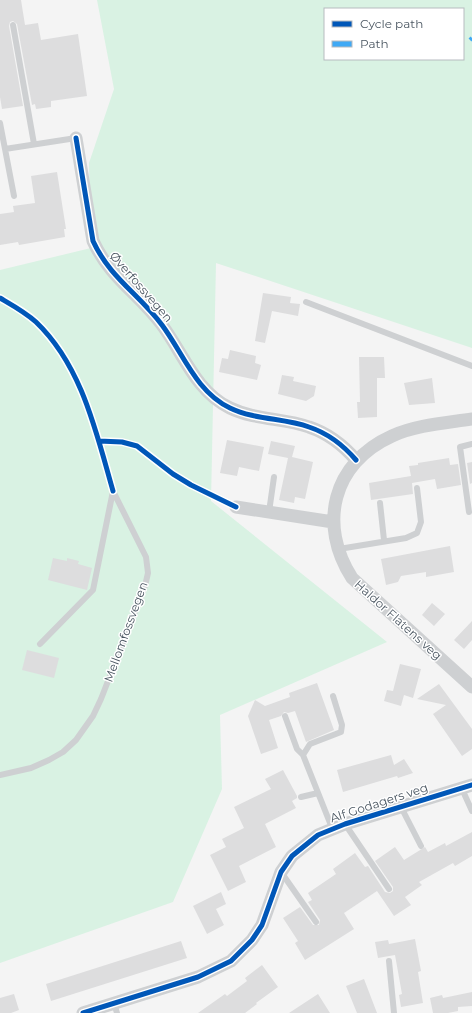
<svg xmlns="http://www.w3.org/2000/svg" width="472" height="1013" font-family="Montserrat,sans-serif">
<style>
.green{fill:#d9f2e3;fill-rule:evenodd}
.building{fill:#ddddde}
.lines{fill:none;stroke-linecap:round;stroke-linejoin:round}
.service{stroke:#ced0d2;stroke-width:6}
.minor{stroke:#ced0d2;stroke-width:13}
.quiet{stroke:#3fa9f5;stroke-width:4;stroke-dasharray:8 4;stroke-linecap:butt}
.cycleway-casing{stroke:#fff;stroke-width:8}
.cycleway{stroke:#0057b8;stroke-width:5}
.labels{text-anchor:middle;stroke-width:3;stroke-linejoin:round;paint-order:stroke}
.street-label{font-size:12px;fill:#4a5661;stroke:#fff}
</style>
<rect width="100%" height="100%" fill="#f4f4f4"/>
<path class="green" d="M97 0H472V348L216 263 211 501 387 642 220 715 222 789 173 902 0 963V270L91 248 89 163 114 89ZM325 9H463V59H325Z"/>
<path class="building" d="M0 0H21L25 25 38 23 41 40 78 34 87 96 51 101V107L36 109 35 104 32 105 17 24 13 21 10 22 9 26 23 106 2 109 0 97Z
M57 172 66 229H64L65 237 19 245 18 242 0 245V214L14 212 13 206 35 203 31 176Z
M263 293 291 297 290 303 300 304 298 316 272 311 265 343 255 341Z
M230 350 256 356 255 363 261 365 257 380 219 372 222 358 228 359Z
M359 357H384L385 378H377V417L358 418 357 402H360Z
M282 375 294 377 293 381 316 386 314 396 306 401 278 394Z
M432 378 435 403 409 405 404 383Z
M227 440 264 447 259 471 239 467 237 476 220 473Z
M271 441 295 446 292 457 313 462 305 499 295 497 294 503 279 500 288 458 268 454Z
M449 458 450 465 458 464 461 485 437 489 435 479 412 483 413 494 371 500 369 483 411 476 409 466 418 465V463Z
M472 462V483L470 484 467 463Z
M450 546 454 572 426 577V572L401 576 398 582 386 585 381 559Z
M53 558 67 561V558L79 561 78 564 92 568 87 590 48 580Z
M432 603 445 614 434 626 422 615Z
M472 621V640L464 649 454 640Z
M27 650 59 658 54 678 22 670Z
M400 664 421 669 413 698 404 695 401 706 384 701 387 690 393 691Z
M317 683 334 730 306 742 295 711 288 713 284 712 281 716 269 720 278 748 261 754 248 716 255 700 265 706 290 697 289 693Z
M439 684 472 729V749L462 756 433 714 446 705 417 699Z
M391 755 394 765 404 759 413 773 398 778 397 776 343 792 337 770Z
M283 770 297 796V798L292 801 296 808 265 824 276 847 239 866 246 882 228 891 210 855 226 847 222 839 244 828 234 807 271 789 265 779Z
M472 832V856L455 866 453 863 419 882 422 885 405 897 411 905 394 916 377 891 344 913 354 929 305 960 295 943 298 941 283 918 300 907 313 925H319L320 920 308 902 312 900 308 893 336 874 333 869 355 853 365 867 368 866 385 892 390 893 393 891V887L375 861 395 847 404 860 425 847 428 852 445 843 446 846Z
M221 892 226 904 216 909 224 925 207 934 193 906Z
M415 939 421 971 418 972 423 1003 401 1007 399 995 402 994 395 955 378 958 375 942 388 940 389 944Z
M181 941 187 958 51 1001 46 984Z
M262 965 278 987 256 1003 257 1004 245 1013H198L225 994 227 996 247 981 245 978Z
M364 979 377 1013H357L346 986Z
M472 992V1006L458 1007V1011L448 1013H433L430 998 442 995 443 998Z
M14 994 19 1010 11 1013H0V998Z
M318 994 330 1013H289Z"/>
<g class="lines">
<path class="service" d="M13 25 34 144
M0 123 5 149 76 138
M5 149 14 196
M306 302 472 366
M380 503 384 540
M269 512 274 477
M469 512 460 447 472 444
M339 549 406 538 417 533 421 522 417 488
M40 644 93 590 113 491
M285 716 297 749 303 755 332 828
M303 755 310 744 341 732 342 725 333 696
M0 775 31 768 49 760 63 752 76 740 93 716 101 699 145 586 148 573 146 557 113 491
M462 789 472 811
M301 797 318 793
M401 807 421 846
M345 824 389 889
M281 872 316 922
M389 961 394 1013
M114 1003 117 1013"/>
<path class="minor" d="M76 138 93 241C110 278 139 294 162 325 183 353 196 392 230 408 255 420 284 418 309 427 327 433 344 446 356 460
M472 419C446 423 416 425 392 436 332 463 318 525 352 578L472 687
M236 507 333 522
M83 1013 198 977 231 961 252 940 262 925 281 872 292 856 318 835 345 824 472 785"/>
<path class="quiet" d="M470 40 472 38"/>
<g class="cycleway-casing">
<path id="cycleway" d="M76 138 93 241C110 278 139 294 162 325 183 353 196 392 230 408 255 420 284 418 309 427 327 433 344 446 356 460
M0 298C12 305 25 312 36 322 82 366 96 432 113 491
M99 441 122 442 137 446 173 474 191 485 236 507
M83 1013 198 977 231 961 252 940 262 925 281 872 292 856 318 835 345 824 472 785"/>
</g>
<use href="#cycleway" class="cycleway"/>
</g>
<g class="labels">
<g class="street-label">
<text transform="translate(141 287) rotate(49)" y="4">Øverfossvegen</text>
<text transform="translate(398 620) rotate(42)" y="4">Haldor Flatens veg</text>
<text transform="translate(126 632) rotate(-70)" y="4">Mellomfossvegen</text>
<text transform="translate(379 803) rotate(-18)" y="4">Alf Godagers veg</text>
</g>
</g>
<rect x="324" y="8" width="140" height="52" fill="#ffffff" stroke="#b7bbc0"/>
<rect x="332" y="21" width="20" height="6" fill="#0057b8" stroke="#b7bbc0"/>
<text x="360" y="28" font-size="12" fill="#4a5661">Cycle path</text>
<rect x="332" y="41" width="20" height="6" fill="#3fa9f5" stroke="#b7bbc0"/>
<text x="360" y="48" font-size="12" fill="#4a5661">Path</text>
</svg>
